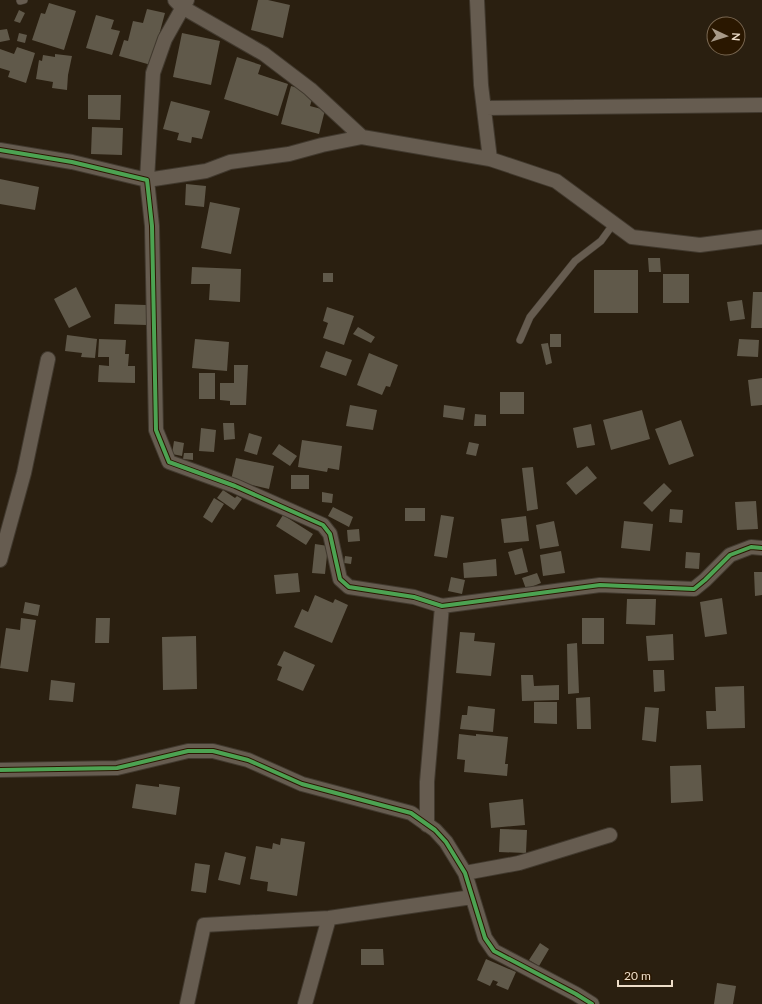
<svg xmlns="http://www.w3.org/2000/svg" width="762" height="1004" font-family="Lato,sans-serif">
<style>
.building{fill:#60594a}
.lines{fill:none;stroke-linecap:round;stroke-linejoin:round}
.lane-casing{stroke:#41392e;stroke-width:8}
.street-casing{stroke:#41392e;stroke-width:16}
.lane{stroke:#665c50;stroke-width:7}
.street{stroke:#665c50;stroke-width:14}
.cycleway-casing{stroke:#2a1700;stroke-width:6}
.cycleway{stroke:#4ca352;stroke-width:4}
</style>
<rect width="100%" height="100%" fill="#2a1f10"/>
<path class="building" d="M258 0H268L290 5 283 38 251 30Z
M49 3 76 11 64 50 32 40 41 13 45 14Z
M147 9 165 13 151 65 119 56 124 40 128 41 133 21 143 23Z
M19 10 25 13 20 23 14 21Z
M96 15 114 20 111 29 120 31 112 55 86 48Z
M7 29 10 40 0 42V30Z
M19 33 27 35 25 43 17 41Z
M182 33 220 41 211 85 173 77Z
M17 47 35 53 26 83 8 77 10 71 0 68V49L14 54Z
M55 54 72 56 68 75 67 90 52 88 53 82 36 79 39 60 42 61 43 55 55 57Z
M237 57 261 65 258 74 288 84 278 116 224 99Z
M291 86 305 90 304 94 313 96 310 106 325 110 319 134 281 124Z
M88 95H121L120 120 88 119Z
M171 101 210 111 202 139 192 137 191 143 177 140 179 133 163 129Z
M92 127 123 128 122 155 91 154Z
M0 179 39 187 35 210 0 204Z
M186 184 206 186 204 207 185 205Z
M210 202 240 208 231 254 201 248Z
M648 258H660L661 272H649Z
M192 267 241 269 240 302 209 300 210 284H191Z
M594 270H638V313H594Z
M323 273H333V282H323Z
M663 274H689V303H663Z
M76 287 91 317 69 328 54 299Z
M753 292H762V328H751Z
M742 300 745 319 730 321 727 302Z
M115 304 146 305V325L114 324Z
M327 307 354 316 344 345 323 338 328 323 323 321Z
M358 327 375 337 371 343 353 334Z
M550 334H561V347H550Z
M67 335 97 339 95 358 81 357 82 353 65 351Z
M99 339 126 340 125 354H129L128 366H135V383L98 382 99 365 109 366V357H98Z
M195 339 229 342 227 371 192 368Z
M739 339 759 340 758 357 737 356Z
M548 343 552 363 546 365 541 344Z
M326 351 352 360 346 376 320 367Z
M369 353 398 365 390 387 386 386 382 395 357 385Z
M234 365H248L246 405H230V401L220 400V383H234Z
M199 373H215V399H199Z
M762 378V405L751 406 748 380Z
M500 392H524V414H500Z
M350 405 377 410 373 430 346 426Z
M444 405 465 408 463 420 443 417Z
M642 410 650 439 611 450 603 420Z
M475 414 486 415V426H474Z
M681 420 694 456 669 465 655 429Z
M223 423H234L235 439 224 440Z
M591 424 595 445 577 448 573 428Z
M201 428 216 430 214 452 199 451Z
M249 433 262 437 257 455 244 451Z
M302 440 342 446 339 470 328 468 327 472 298 467Z
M174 441 184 443 182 456 172 454Z
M469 442 479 444 476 456 466 454Z
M279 444 297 456 290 466 272 454Z
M184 453H193V460L183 459Z
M236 458 274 466 269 489 231 480Z
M587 466 597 478 576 495 566 483Z
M533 467 538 509 527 511 522 468Z
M291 475H309V489H291Z
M664 483 672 491 652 512 643 503Z
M223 490 235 498 237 496 242 499 234 510 217 498Z
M322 492 333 494 332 503 322 502Z
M214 498 224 504 212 523 203 517Z
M756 501 758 529 737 530 735 502Z
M333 507 353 517 349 527 328 516Z
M405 508H425V521H405Z
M670 509 683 510 682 523 669 522Z
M283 515 313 534 306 545 276 526Z
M441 515 454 517 447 558 434 556Z
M526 516 529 541 504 543 501 519Z
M554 521 559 546 540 549 536 525Z
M624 521 653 524 650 551 621 548Z
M359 529 360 541 348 542 347 530Z
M315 544 328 546 325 574 312 573Z
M522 548 528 572 515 575 508 552Z
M561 551 565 573 543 576 540 555Z
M686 552 700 553 699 569 685 568Z
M345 556 352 557 351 564 344 563Z
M496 559 497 576 464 578 463 563Z
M754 572H762V595L755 596Z
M298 573 300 592 276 594 274 575Z
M537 573 541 583 526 589 522 578Z
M451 577 465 580 462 594 448 591Z
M315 595 333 603 335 599 348 605 332 643 294 627 302 609 308 612Z
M722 598 727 634 705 637 700 602Z
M627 599H656L655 625 626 624Z
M25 602 40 605 38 616 23 613Z
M21 618 36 620 28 672 0 668 6 628 20 630Z
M96 618H110L109 643H95Z
M582 618H604V644H582Z
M460 632 475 633 474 641 495 643 491 676 456 673Z
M673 634 674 660 648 661 646 636Z
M196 636 197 689 163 690 162 637Z
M577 643 579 693 568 694 567 644Z
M284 651 315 665 303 691 277 680 282 667 277 665Z
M653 670H664L665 691 654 692Z
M521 675H533L534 686 559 685V700L522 701Z
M51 680 75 683 73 702 49 700Z
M744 686 745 728 707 729 706 711H716L715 687Z
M590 697 591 729H577L576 698Z
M534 702H557V724L534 723Z
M468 706 495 709 493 732 460 729 462 715H467Z
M645 707 659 708 656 742 642 740Z
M459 734 476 736V734L508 737 505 764H508L507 776 464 772 465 760 457 759Z
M701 765 703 801 671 803 670 766Z
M136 784 159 787V784L180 787 176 815 132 808Z
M523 799 525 825 491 828 489 803Z
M500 829 527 830 526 853 499 852Z
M281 838 305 842 297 896 267 891 268 882 250 879 256 846 272 849 273 843 280 845Z
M225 852 246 857 240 885 218 880Z
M195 863 210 865 206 893 191 891Z
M540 943 549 949 539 966 529 960Z
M361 949H383L384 965H361Z
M486 959 516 972 508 990 496 985 498 982 493 980 490 986 477 980Z
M717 983 736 986 733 1004H714Z"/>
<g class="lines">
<g class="lane-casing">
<path id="lane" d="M20 1 24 0
M520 340 530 317 575 261 601 241 614 223"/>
</g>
<g class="street-casing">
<path id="street" d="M175 0 182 7 264 54 310 89 362 137 490 159 556 181 632 237 700 245 762 237
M187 0 165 39 153 73 147 180 206 171 230 162 289 154 322 145 362 137
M477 0 481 85 490 159
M484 108 762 105
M0 150 72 162 147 180 152 226 156 430 169 462 235 486 323 525 330 534 340 579 349 587 414 597 442 606 600 585 694 589 705 580 730 555 751 547 762 548
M0 560 24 473 48 359
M0 770 117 768 188 751H213L248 760 302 784 411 813 435 830 446 842 465 873 485 938 494 951 576 994 592 1004
M427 825V782L442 606
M465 873 519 863 610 835
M187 1004 204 925 329 918 472 897
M305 1004 329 918"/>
</g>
<use href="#lane" class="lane"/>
<use href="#street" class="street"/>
<g class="cycleway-casing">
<path id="cycleway" d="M0 150 72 162 147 180 152 226 156 430 169 462 235 486 323 525 330 534 340 579 349 587 414 597 442 606 600 585 694 589 705 580 730 555 751 547 762 548
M0 770 117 768 188 751H213L248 760 302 784 411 813 435 830 446 842 465 873 485 938 494 951 576 994 592 1004"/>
</g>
<use href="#cycleway" class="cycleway"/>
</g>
<g transform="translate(726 36) rotate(94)"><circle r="19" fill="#2a1700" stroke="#786650"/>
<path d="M0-3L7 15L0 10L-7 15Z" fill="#a89a88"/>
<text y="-6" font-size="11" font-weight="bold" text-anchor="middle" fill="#ecdcc8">N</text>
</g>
<path d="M618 980v6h54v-6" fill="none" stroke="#ecdcc8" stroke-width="2"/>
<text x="624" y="980" font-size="12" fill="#ecdcc8" stroke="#2a1700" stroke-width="3" paint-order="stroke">20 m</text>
</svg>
